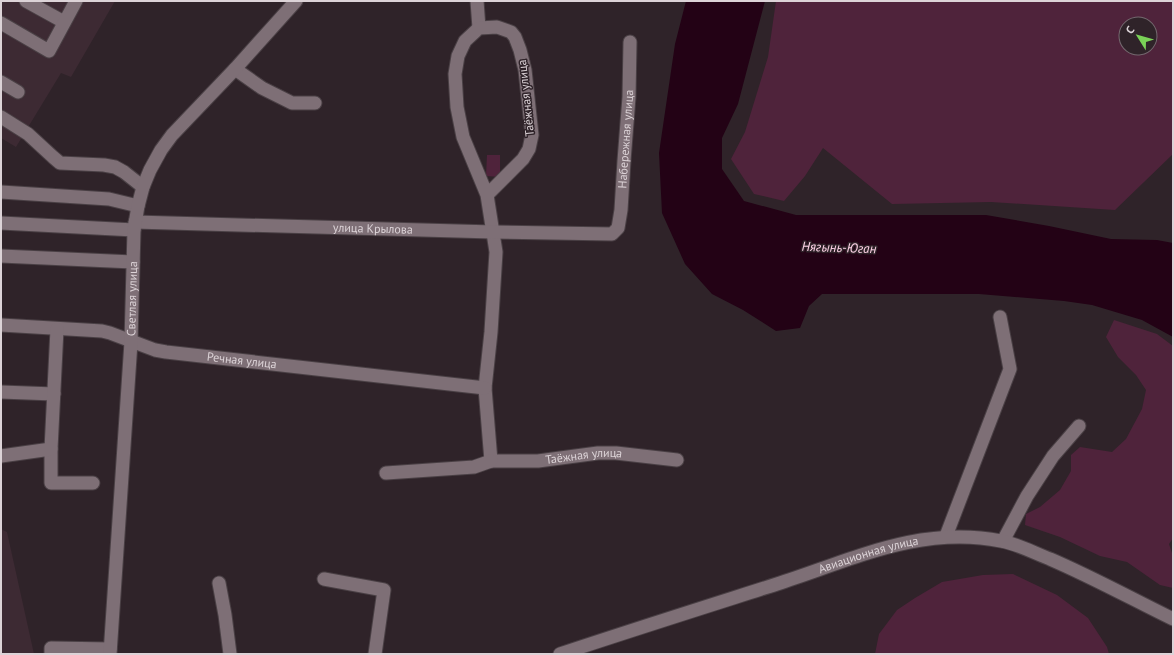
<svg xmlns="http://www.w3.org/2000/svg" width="1174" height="655" font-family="'PT Sans',sans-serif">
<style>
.built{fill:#3d2a33}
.green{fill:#4f233b;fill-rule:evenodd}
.water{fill:#230215}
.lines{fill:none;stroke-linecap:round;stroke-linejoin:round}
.minor-casing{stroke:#4a4045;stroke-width:15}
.minor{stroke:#7e6f76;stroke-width:13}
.labels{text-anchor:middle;stroke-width:3;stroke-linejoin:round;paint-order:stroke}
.street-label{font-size:12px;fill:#dcd3d7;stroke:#2f2329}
.water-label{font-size:13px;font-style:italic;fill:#fed2e7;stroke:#2f2329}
</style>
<rect width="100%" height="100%" fill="#2f2329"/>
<path class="built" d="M1 1H115L71 77 61 73 16 147 1 138Z
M1 529 7 532 34 654H1Z"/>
<path class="green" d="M776 1H1173V154L1115 210 991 202 892 204 823 148 805 176 784 201 754 194 731 159 745 132 768 57ZM1126 24H1150V48H1126Z
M487 155H500V177L486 176Z
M1114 320 1157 334 1173 346V538L1169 544 1173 556V588L1160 585 1127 562 1100 556 1060 537 1025 525 1026 514 1040 507 1060 490 1071 471V455L1080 447 1112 452 1126 439 1142 409 1146 390 1136 375 1118 357 1106 337Z
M1013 574 1057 595 1088 618 1107 647 1109 654H875L879 634 897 610 915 598 942 582 983 575Z"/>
<path class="water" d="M686 1H765L738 104 722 138V169L744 201 796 215H986L1049 226 1111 239 1157 240 1173 243V337L1142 320 1092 305 1064 301 979 294H822L809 306 800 328 776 331 743 310 712 294 685 264 662 213 659 153 675 44Z"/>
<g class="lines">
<g class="minor-casing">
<g id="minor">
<path d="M26 1 64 22"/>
<path d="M477 1 479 28"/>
<path d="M1 23 49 51 76 1"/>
<path d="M235 69 262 88 292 103H315"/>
<path d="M1 82 18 92"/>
<path d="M1 117 28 134 53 157 60 163 104 165 115 167 124 172 143 187"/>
<path d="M1 192 109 199 138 206"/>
<path id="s1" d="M487 195 523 159 529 149 532 135 525 70 520 50 515 37 511 32 497 27 479 28 465 41 458 56 455 74 457 107 463 137 487 195 496 252 491 332 485 388 491 461H538L598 453H616L677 460"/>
<path id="s2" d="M135 222 493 232 612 234 618 228 621 210 624 161 629 97 630 42"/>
<path d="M1 223 134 230"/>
<path d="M1 256 133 262"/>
<path id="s3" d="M1 325 102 331 110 333 155 350 166 352 485 388"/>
<path d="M1 392 54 394"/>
<path d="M51 449V483H93"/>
<path d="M1 456 51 449 57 329"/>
<path d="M386 473 474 467 491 461"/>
<path d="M946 536 1010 369 1000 317"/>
<path d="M1003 541 1027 496 1053 456 1079 426"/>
<path d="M324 579 384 590 375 654"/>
<path d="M219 583 225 615 230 654"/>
<path d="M51 654V648L110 649"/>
<path id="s4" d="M110 654 131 342 134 230 138 206 143 187 150 170 161 150 172 135 235 69 296 1"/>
<path id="s5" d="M560 654C632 630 705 607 777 584 852 560 920 525 1001 541 1018 544 1034 553 1050 559 1092 577 1132 599 1173 619"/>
</g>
</g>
<use href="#minor" class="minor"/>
</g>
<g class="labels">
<g class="street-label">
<text transform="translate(526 98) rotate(-96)" y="4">Таёжная улица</text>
<text dy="4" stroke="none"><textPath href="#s2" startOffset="575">Набережная улица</textPath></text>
<text dy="4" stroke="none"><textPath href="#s2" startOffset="238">улица Крылова</textPath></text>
<text dy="4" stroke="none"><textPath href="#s4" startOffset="356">Светлая улица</textPath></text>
<text dy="4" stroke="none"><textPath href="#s3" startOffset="245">Речная улица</textPath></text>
<text dy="4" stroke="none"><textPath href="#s1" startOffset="757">Таёжная улица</textPath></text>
<text dy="4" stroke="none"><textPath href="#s5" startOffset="324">Авиационная улица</textPath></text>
</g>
<g class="water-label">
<text transform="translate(839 247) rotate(2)" y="5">Нягынь-Юган</text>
</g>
</g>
<rect width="1174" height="655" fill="none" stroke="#dcd3d7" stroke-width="4"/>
<g transform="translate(1138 36) rotate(307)"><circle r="19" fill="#2f2329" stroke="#74696f"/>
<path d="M0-3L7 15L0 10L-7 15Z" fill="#7ad157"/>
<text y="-6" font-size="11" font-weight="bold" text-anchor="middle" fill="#dcd3d7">С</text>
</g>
</svg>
